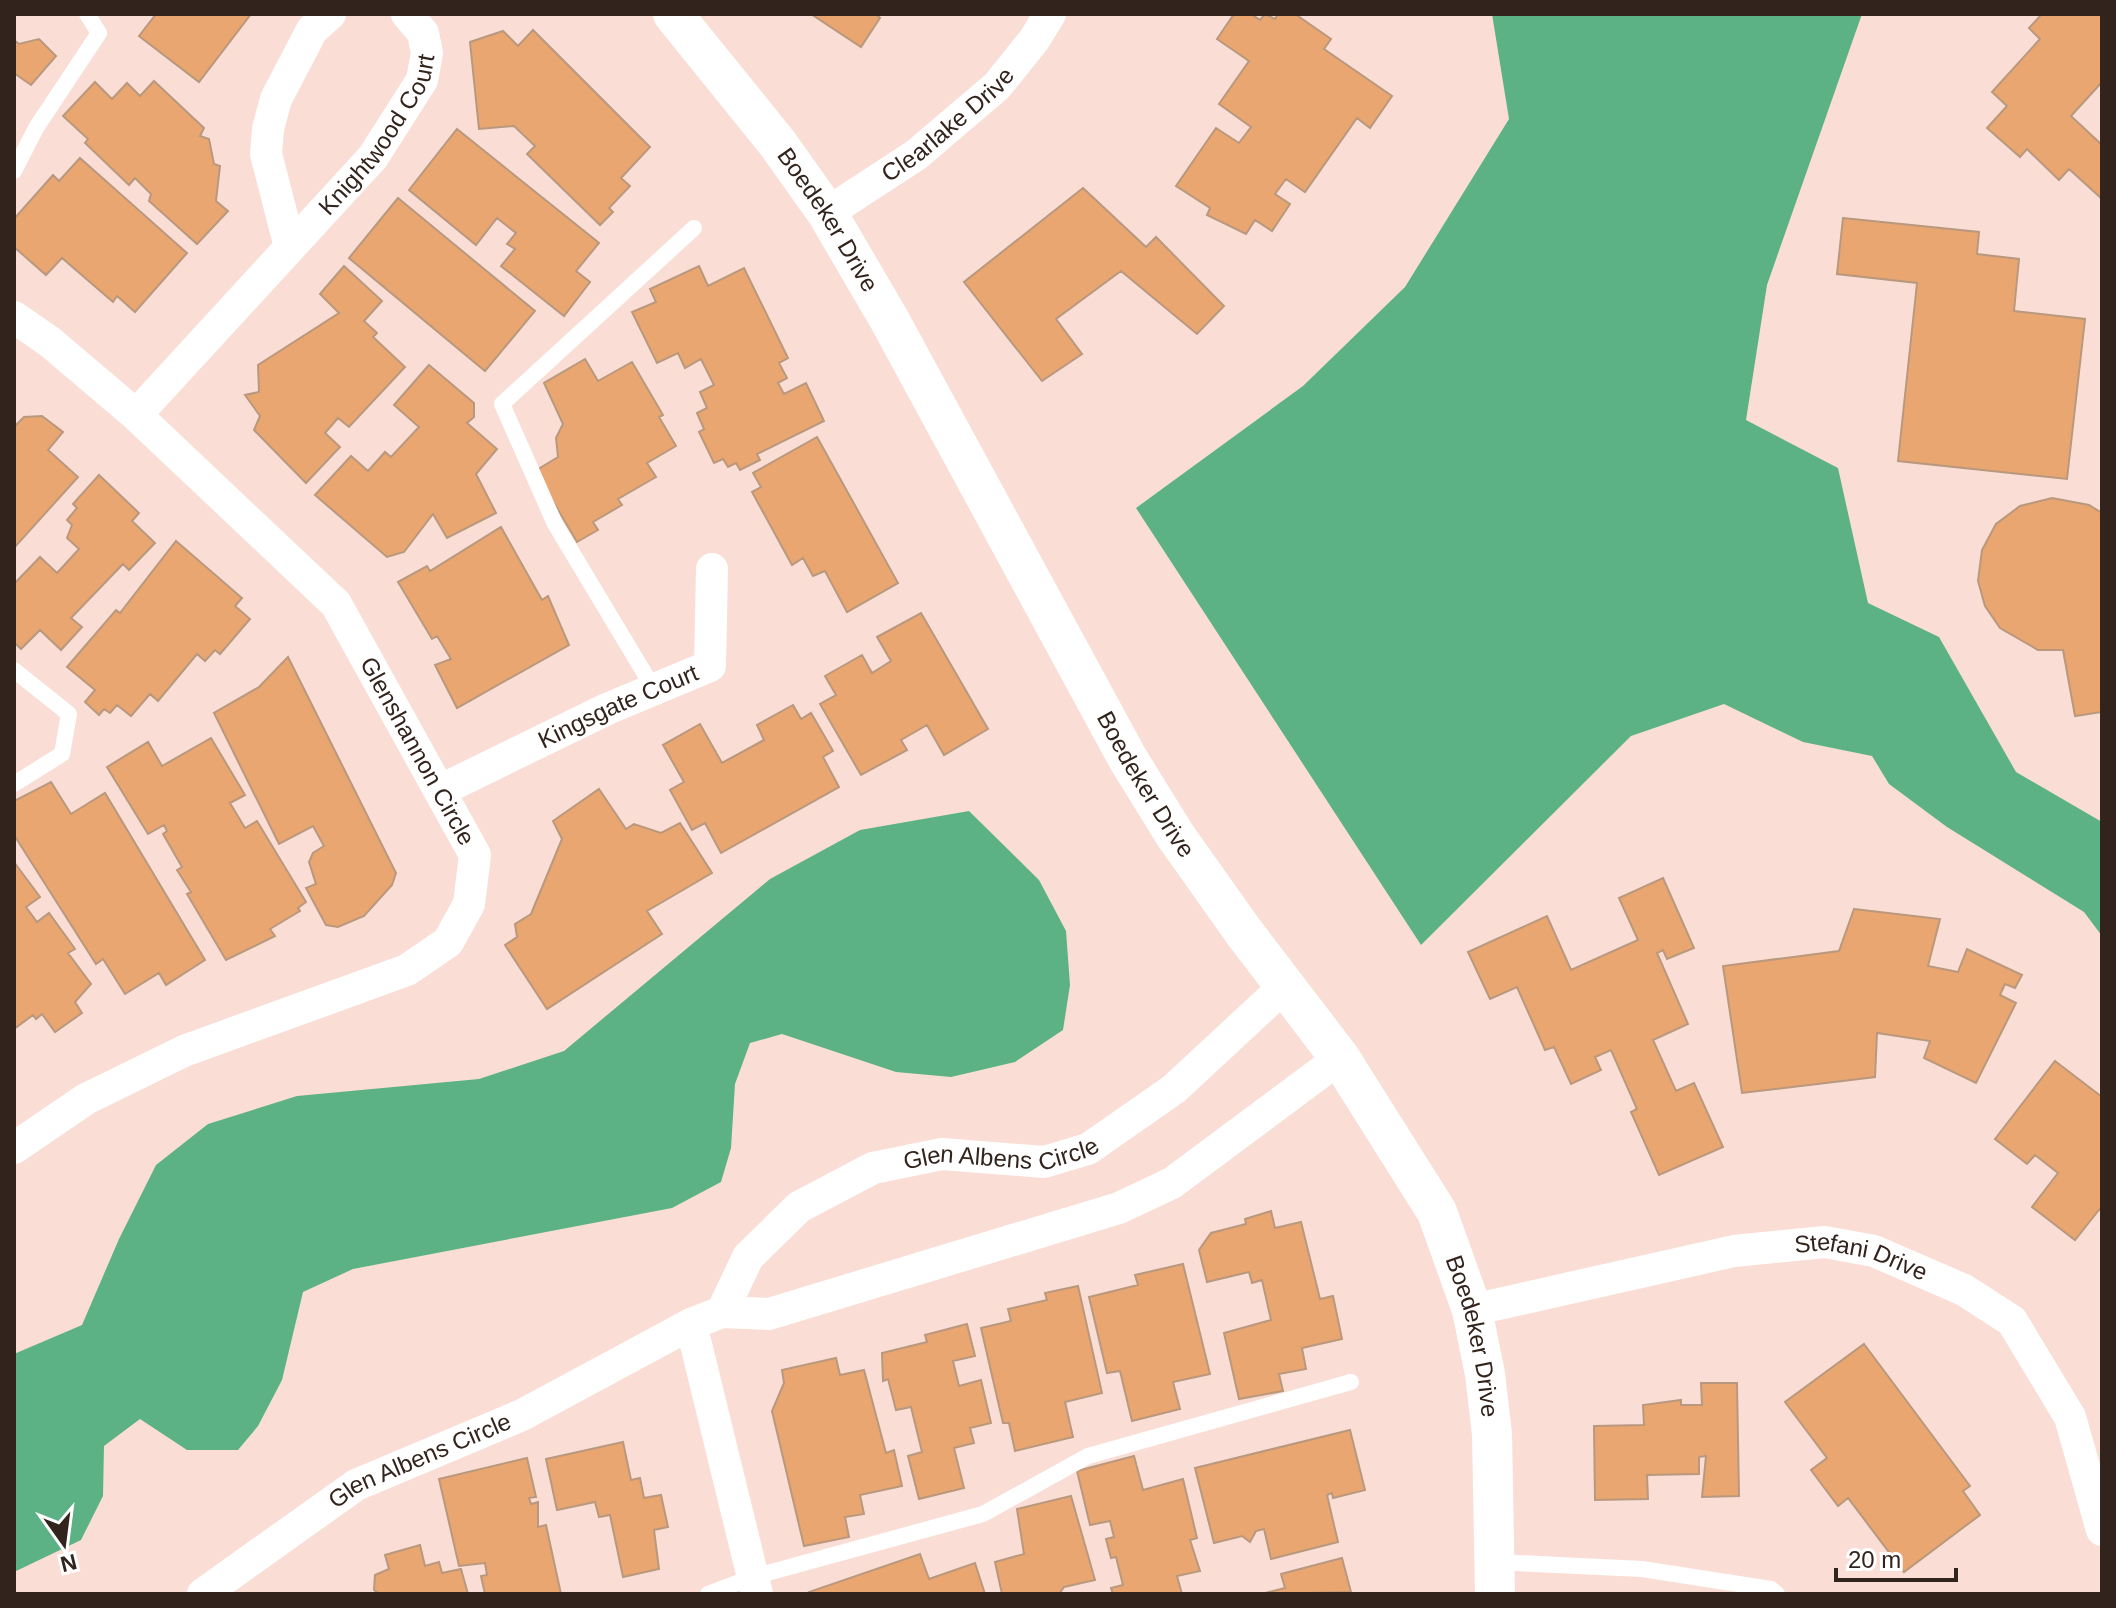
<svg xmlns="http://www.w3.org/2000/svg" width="2116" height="1608" font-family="Helvetica,sans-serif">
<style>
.water{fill:#5db285}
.building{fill:#eaa670;stroke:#b9987e;stroke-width:2}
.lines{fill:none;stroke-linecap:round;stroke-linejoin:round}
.service{stroke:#fff;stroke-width:16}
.minor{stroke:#fff;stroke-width:32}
.tertiary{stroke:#fff;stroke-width:40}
.labels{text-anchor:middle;stroke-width:7;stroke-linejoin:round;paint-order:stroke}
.street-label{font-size:24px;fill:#33231d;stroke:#fff}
</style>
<rect width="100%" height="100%" fill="#faded5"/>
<path class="water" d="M1492 14H1862L1767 285 1746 420 1838 468 1868 603 1939 637 2016 772 2102 822V936L2084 912 1947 827 1889 784 1872 756 1803 742 1724 704 1631 736 1421 945 1136 508 1303 386 1405 287 1509 119Z
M969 811 1039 880 1066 931 1070 985 1063 1030 1015 1062 951 1077 896 1072 782 1034 750 1043 735 1084 731 1148 721 1182 672 1208 353 1269 303 1292 282 1380 258 1426 238 1450H187L140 1419 104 1446 103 1496 81 1540 14 1572V1354L82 1325 119 1239 156 1165 208 1124 297 1096 479 1079 564 1051 770 879 860 830Z"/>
<path class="building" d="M156 14H155H251L199 82 139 36Z
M811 14H876L880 18 861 47Z
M1234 14H1251L1260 20 1265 14 1275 19 1278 14H1295L1331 39 1324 49 1392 96 1370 128 1357 118 1305 192 1286 179 1275 194 1290 204 1272 231 1255 220 1246 234 1207 215 1210 208 1176 186 1216 128 1239 143 1251 127 1219 104 1249 61 1217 39Z
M2042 14H2102V82L2071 116 2102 145V199L2069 169 2059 180 2027 149 2020 157 1987 128 2007 106 1992 92 2040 39 2029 28Z
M533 30 650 147 621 178 630 186 609 208 613 212 600 225 527 154 535 146 514 126 479 129 470 42 503 31 518 46Z
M39 39 56 56 31 85 14 73V40L19 44Z
M154 81 204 128 200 136 209 139 214 164 220 166 216 201 228 211 197 244 149 201 151 194 135 178 129 185 85 143 88 139 63 116 95 82 112 99 127 83 140 96Z
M457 129 599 243 576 271 590 282 564 316 501 266 515 249 507 244 516 233 497 218 476 245 409 190Z
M80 158 187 253 135 312 117 296 113 302 62 258 46 275 14 247V219L53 175 59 181Z
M1083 188 1146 247 1156 237 1224 306 1197 334 1121 271 1056 319 1082 354 1042 381 964 282Z
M398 198 535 311 485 371 349 258Z
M1843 218 1979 232 1977 254 2019 259 2014 311 2085 319 2067 479 1898 461 1917 283 1837 274Z
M344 266 382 301 364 321 377 333 373 337 405 367 349 427 338 418 325 433 340 447 306 483 254 430 260 416 245 395 259 392 258 365 339 313 320 294Z
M699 266 708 286 744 268 788 358 779 363 787 378 778 383 784 394 806 383 824 421 757 454 760 460 740 470 736 463 728 467 723 459 714 463 699 432 704 429 697 413 707 408 700 392 714 385 701 359 685 368 678 353 657 363 632 312 656 302 650 289Z
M585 359 598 381 632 362 663 415 659 417 676 446 647 463 656 477 618 499 622 505 593 522 598 530 577 542 535 471 558 457 556 438 563 424 544 383Z
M429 365 474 403V417L467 423 497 449 476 474 496 513 447 538 433 514 404 552 387 557 315 495 351 456 368 471 385 452 391 457 419 427 394 405Z
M42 416 63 432 48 450 78 477 14 548V424L16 425 24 417Z
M817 437 898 583 847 612 825 571 813 576 803 558 792 565 752 492 761 487 753 473Z
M99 475 139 513 132 521 155 543 129 570 123 564 71 618 82 627 61 650 40 630 21 649 14 642V584L40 557 57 573 79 549 67 538 72 525 67 520 77 508 73 504Z
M2052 498 2089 505 2102 513V712L2075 716 2063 650H2038L2000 628 1985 606 1978 581 1982 550 1996 524 2020 506Z
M501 527 542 600 548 596 569 645 457 708 435 665 451 659 437 636 432 639 398 582 427 566 430 571Z
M176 541 242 598 235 606 250 619 220 654 215 650 205 661 197 654 158 701 150 694 131 716 117 705 110 713 104 709 99 715 85 702 95 690 67 667 116 610 120 613Z
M921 613 988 729 944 755 927 725 901 740 907 750 861 775 820 704 836 695 825 676 862 655 872 673 891 661 877 637Z
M288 657 396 873 392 885 364 916 338 927 326 925 306 888 316 884 309 862 313 853 324 846 313 826 279 844 214 713 259 687Z
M793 705 801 719 811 713 833 751 823 757 839 787 721 853 705 823 692 830 670 790 684 782 663 745 700 724 722 763 764 740 757 725Z
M211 738 245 795 230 803 245 828 257 821 306 902 298 908 300 911 270 929 275 936 226 960 187 894 191 892 177 870 182 867 163 834 167 831 164 825 148 834 107 767 148 742 162 766Z
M51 782 71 814 105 793 205 960 166 985 159 973 125 994 103 959 96 964 14 835V801Z
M599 789 626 829 634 824 661 833 680 823 712 873 647 911 662 934 547 1009 505 945 517 937 515 924 531 914 562 839 553 821Z
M14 862 40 897 26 907 37 922 49 913 75 949 68 953 91 984 75 1002 82 1013 55 1032 42 1014 36 1019 33 1015 14 1029Z
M1663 878 1694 948 1667 959 1663 950 1657 953 1688 1024 1653 1040 1676 1091 1694 1083 1723 1147 1659 1175 1631 1112 1637 1109 1611 1050 1595 1057 1601 1070 1571 1084 1554 1047 1545 1050 1517 987 1490 999 1468 952 1547 916 1571 970 1638 940 1619 898Z
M1854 909 1940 919 1928 966 1958 972 1967 949 2022 975 2015 988 2005 984 2000 995 2016 1003 1976 1083 1924 1058 1930 1041 1877 1033 1875 1077 1742 1093 1723 966 1839 951Z
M2055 1061 2102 1097V1206L2075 1240 2032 1207 2058 1173 2035 1155 2027 1164 1995 1139Z
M1271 1211 1275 1228 1301 1222 1320 1299 1333 1296 1342 1339 1302 1348 1306 1369 1279 1374 1283 1391 1239 1399 1224 1333 1271 1320 1262 1280 1252 1283 1249 1272 1207 1282 1199 1250 1211 1233 1246 1224 1245 1219Z
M1183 1264 1210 1374 1173 1382 1180 1409 1132 1421 1120 1371 1107 1373 1089 1297 1138 1285 1135 1275Z
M1078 1286 1102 1393 1065 1402 1073 1437 1015 1451 1009 1423H1003L981 1328 1011 1321 1008 1309 1047 1300 1045 1293Z
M967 1324 975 1356 953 1361 959 1386 981 1380 991 1423 970 1428 974 1443 954 1448 964 1488 919 1499 908 1456 922 1452 911 1407 896 1410 888 1379 883 1381 882 1353 927 1342 925 1335Z
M1864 1344 1970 1486 1963 1491 1980 1515 1904 1572 1848 1498 1838 1506 1811 1470 1827 1458 1785 1402Z
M836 1358 840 1375 864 1370 886 1453 894 1450 902 1486 860 1495 864 1514 845 1517 849 1537 804 1546 772 1411 784 1383 782 1370Z
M1701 1383H1737L1739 1496 1702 1497 1706 1456 1699 1457V1474L1647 1475 1648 1499 1595 1500 1594 1426 1644 1425 1643 1405 1681 1400V1405H1702Z
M1350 1430 1365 1490 1333 1498 1332 1493 1327 1495 1338 1542 1271 1559 1264 1529 1256 1531 1250 1542 1242 1536 1214 1543 1195 1468Z
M623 1442 631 1480 640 1478 644 1498 661 1495 668 1527 654 1530 659 1569 623 1577 610 1515 599 1517 595 1502 557 1510 546 1459Z
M1134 1456 1143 1490 1183 1479 1197 1538 1190 1540 1200 1571 1177 1576 1182 1594H1113L1111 1588 1123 1585 1116 1557 1111 1558 1106 1539 1114 1537 1110 1521 1090 1525 1077 1471Z
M527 1458 536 1497 529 1498 531 1504 538 1502V1527L546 1525 561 1594H485L481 1576 487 1575 485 1563 459 1566 439 1479Z
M1071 1496 1095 1580 1064 1587 1059 1594H1002L995 1562 1024 1554 1017 1509Z
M420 1545 425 1566 439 1562 442 1573 461 1569 468 1594H380L374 1590 375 1575 389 1569 385 1555Z
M920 1554 929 1579 975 1563 985 1594H810L809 1592Z
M1342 1558 1351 1592 1261 1594 1285 1588 1281 1574Z"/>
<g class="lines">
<path class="service" d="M14 171 36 128 99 33 87 14
M14 670 69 714 62 754 14 784
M654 689 555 524 502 404 694 228
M1495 1562 1642 1569 1771 1589 1777 1594
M708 1594 753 1577 983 1514 1088 1456 1351 1382"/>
<g class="minor">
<path id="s1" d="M827 213 916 155 997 86 1034 40 1050 14"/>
<path d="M290 247 266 154 268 129 276 99 312 30 330 14"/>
<path id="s2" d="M14 317 50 342 136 415 336 604 475 855 469 904 448 942 407 970 184 1051 86 1099 14 1148"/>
<path id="s3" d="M136 415 373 157 422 80 427 53 423 33 407 14"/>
<path id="s4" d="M441 790 607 709 710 666 712 569"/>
<path id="s5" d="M1472 1310 1734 1251 1825 1242 1874 1251 1964 1290 2012 1321 2070 1417 2102 1530"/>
<path id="s6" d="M722 1312 748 1257 799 1207 873 1168 942 1154 1044 1162 1088 1149 1174 1089 1286 985"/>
<path d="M691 1324 757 1594"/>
<path id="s7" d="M203 1594 356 1485 522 1415 691 1324 722 1312 769 1314 1119 1208 1172 1183 1340 1058"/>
</g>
<path class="tertiary" id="s8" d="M673 14 778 144 827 213 889 319 1128 759 1175 835 1243 931 1340 1058 1437 1212 1472 1310 1485 1374 1492 1434 1495 1594"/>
</g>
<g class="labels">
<g class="street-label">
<text dy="8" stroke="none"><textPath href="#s1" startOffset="150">Clearlake Drive</textPath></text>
<text dy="8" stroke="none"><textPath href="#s3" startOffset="372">Knightwood Court</textPath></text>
<text dy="8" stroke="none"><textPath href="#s8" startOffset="258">Boedeker Drive</textPath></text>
<text dy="8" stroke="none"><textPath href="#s4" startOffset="196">Kingsgate Court</textPath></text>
<text dy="8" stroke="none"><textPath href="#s2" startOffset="600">Glenshannon Circle</textPath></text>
<text dy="8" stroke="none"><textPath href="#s8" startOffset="906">Boedeker Drive</textPath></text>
<text dy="8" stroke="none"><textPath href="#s6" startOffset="346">Glen Albens Circle</textPath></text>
<text dy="8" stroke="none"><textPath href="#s5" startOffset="398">Stefani Drive</textPath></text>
<text dy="8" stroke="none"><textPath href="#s8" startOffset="1554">Boedeker Drive</textPath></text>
<text dy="8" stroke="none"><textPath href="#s7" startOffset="256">Glen Albens Circle</textPath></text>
</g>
</g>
<rect width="2116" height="1608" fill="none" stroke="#33231d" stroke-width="32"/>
<g transform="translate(64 1544) rotate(166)" stroke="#ffffff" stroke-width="6" paint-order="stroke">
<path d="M0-6L14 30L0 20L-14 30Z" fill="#33231d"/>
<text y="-12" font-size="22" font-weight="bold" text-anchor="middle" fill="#33231d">N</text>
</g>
<path d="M1836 1568v12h120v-12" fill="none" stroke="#33231d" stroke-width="4"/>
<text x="1848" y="1568" font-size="24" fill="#33231d" stroke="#ffffff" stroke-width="6" paint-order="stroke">20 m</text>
</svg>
